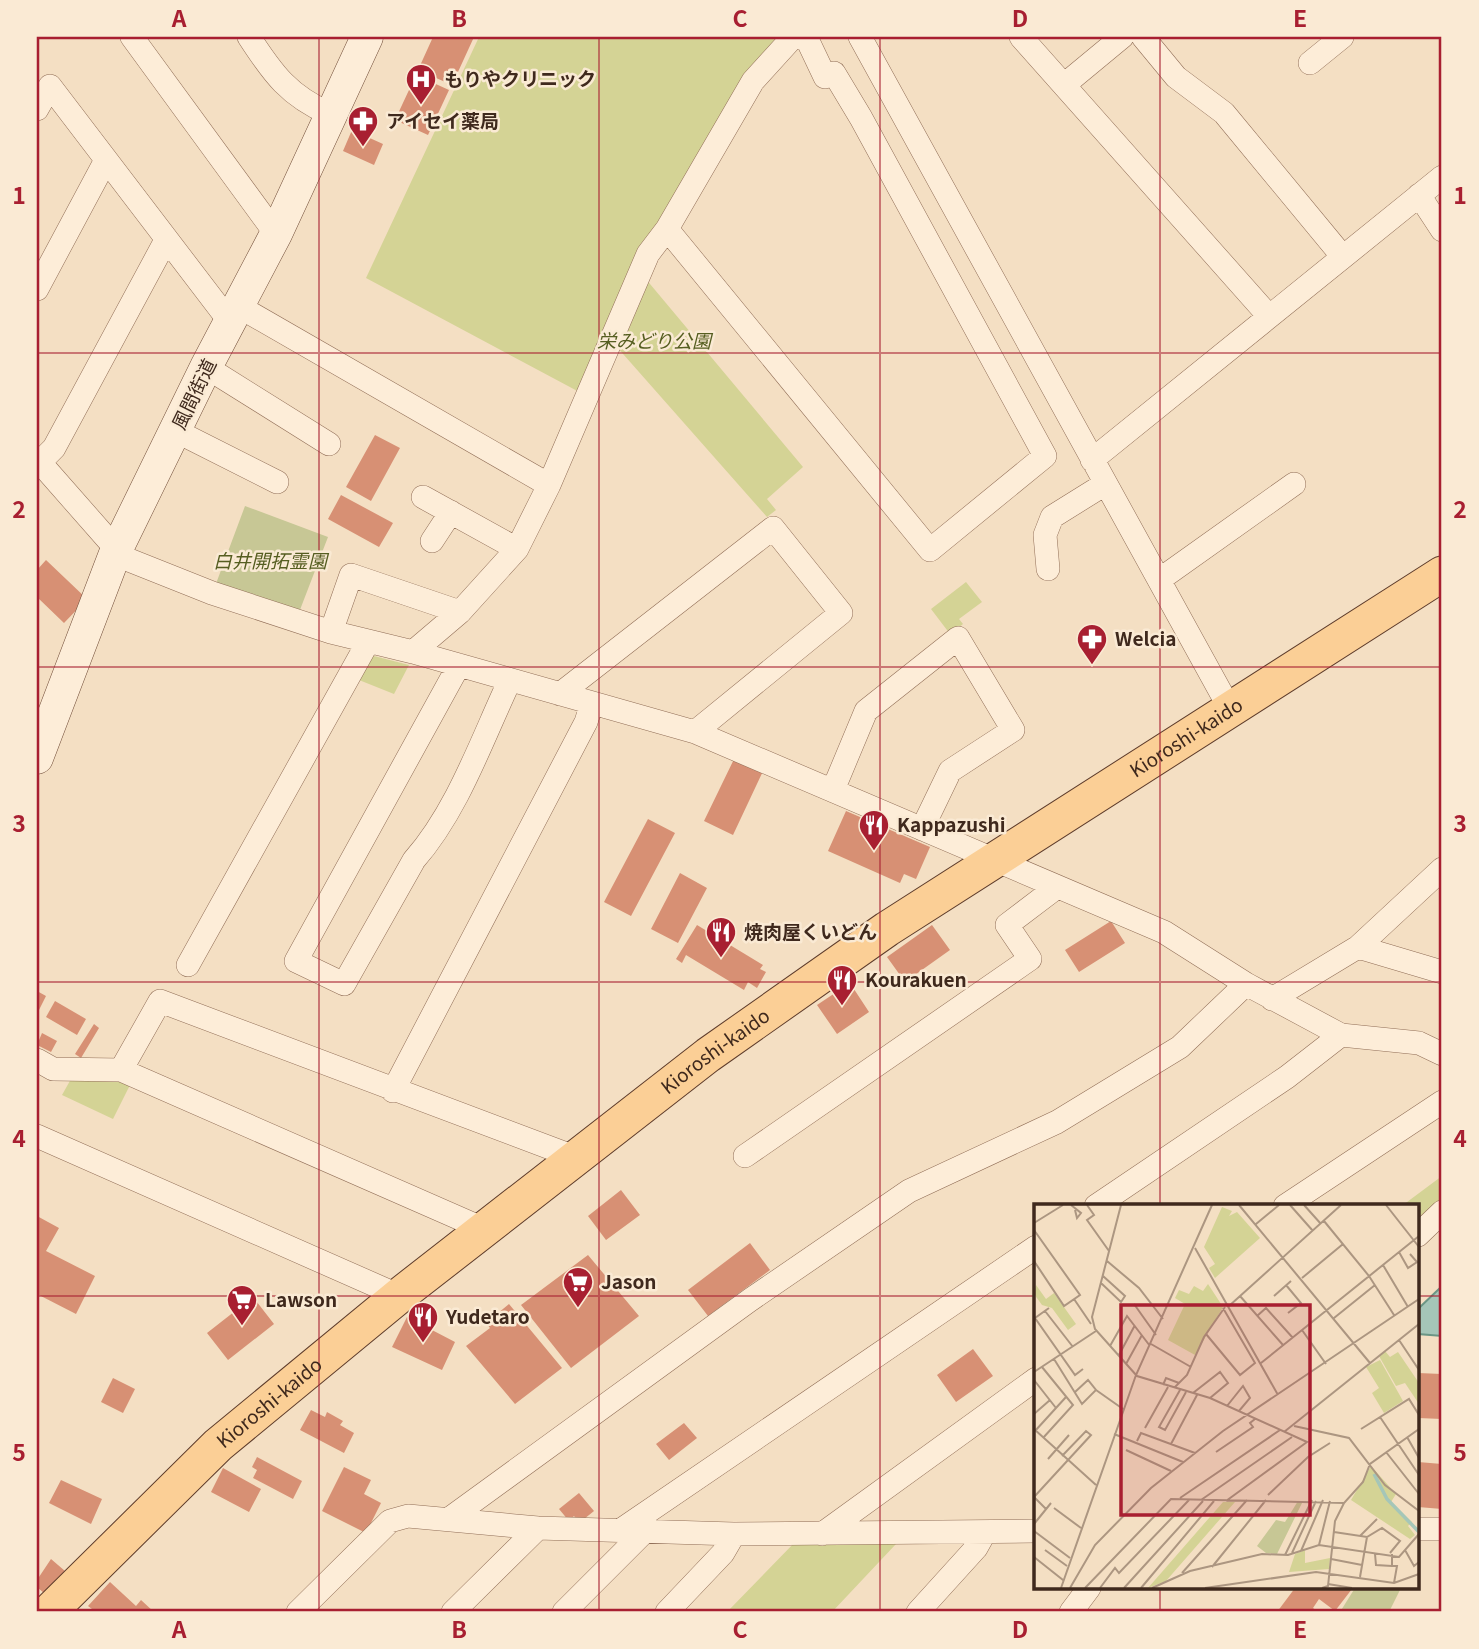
<svg xmlns="http://www.w3.org/2000/svg" width="1479" height="1649" font-family="Georgia,'Noto Sans JP',serif">
<style>
.green{fill:#d4d395}
.cemetery{fill:#c7c795}
.water{fill:#a5c6b8;stroke:#6b9685;stroke-width:2}
.building{fill:#d79074}
.lines{fill:none;stroke-linecap:round;stroke-linejoin:round}
.street-casing{stroke:#916e57;stroke-width:24}
.secondary-casing{stroke:#734f3a;stroke-width:33}
.primary-casing{stroke:#5e3c2b;stroke-width:37}
.street{stroke:#fdedd8;stroke-width:23}
.secondary{stroke:#fdedd8;stroke-width:32}
.primary{stroke:#fbcf96;stroke-width:35}
.grid{fill:none;stroke:#a81f31;stroke-width:2;stroke-opacity:0.55}
.labels{text-anchor:middle;stroke-width:5;stroke-linejoin:round;paint-order:stroke}
.poi-label{font-size:19px;font-weight:bold;fill:#3f291d;stroke:#faead4;text-anchor:start}
.park-label{font-size:19px;font-style:italic;fill:#565e21;stroke:#faead4}
.street-label{font-size:19px;fill:#3f291d;stroke:#faead4}
.inset-river{fill:none;stroke:#a5c6b8;stroke-width:3.5}
.inset-road{fill:none;stroke:#ac9681;stroke-width:2}
.view{fill:#a81f31;fill-opacity:0.15;stroke:#a81f31;stroke-width:3.5}
.inset-edge{fill:none;stroke:#3f291d;stroke-width:3.5}
.neatline{fill:none;stroke:#a81f31;stroke-width:2.5}
.grid-label{font-size:23px;text-anchor:middle;font-weight:bold;fill:#a81f31}
</style>
<rect width="100%" height="100%" fill="#f4dfc3"/>
<path class="green" d="M479 37H784L748 78 583 394 366 278Z
M645 278 803 467 767 499 776 510 767 517 616 346Z
M966 582 982 602 959 619 963 624 950 634 931 609Z
M370 655 409 665 394 694 359 680Z
M71 1079 122 1082 130 1085 113 1119 62 1095Z
M1442 1176V1204L1418 1227V1206L1403 1205Z
M796 1541 896 1544 832 1612H727Z"/>
<path class="cemetery" d="M245 506 328 537 298 615 214 589Z
M1355 1588H1401L1389 1612H1340Z"/>
<path class="water" d="M1442 1286V1336L1418 1334V1309Z"/>
<path class="building" d="M433 37H474L452 85 418 70Z
M416 75 449 90 428 135 395 120Z
M352 130 383 144 374 165 343 151Z
M375 435 400 448 371 501 346 487Z
M341 495 393 523 379 547 328 519Z
M46 560 87 599 64 623 37 597V570Z
M736 755 764 769 733 835 704 821Z
M846 811 930 847 916 879 904 874 900 883 828 851Z
M648 819 675 833 631 916 604 902Z
M680 873 707 888 678 943 651 929Z
M1111 921 1125 943 1079 972 1065 950Z
M697 925 763 965 760 969 766 972 757 988 748 982 744 990 686 955 682 963 676 959Z
M932 925 950 950 905 982 887 957Z
M850 983 869 1012 837 1034 817 1005Z
M37 991 46 996 37 1014Z
M55 1001 86 1019 77 1035 46 1017Z
M94 1024 99 1028 81 1058 75 1054Z
M42 1033 57 1041 51 1052 37 1045Z
M621 1190 640 1215 606 1240 588 1216Z
M37 1216 59 1228 46 1251 95 1276 76 1314 37 1294Z
M750 1243 770 1270 708 1316 688 1290Z
M588 1255 639 1316 571 1368 521 1305Z
M253 1297 274 1324 228 1360 207 1333Z
M509 1304 562 1368 515 1404 466 1346 490 1328 486 1323Z
M407 1317 455 1342 442 1370 392 1347Z
M973 1349 993 1376 956 1402 937 1375Z
M1418 1373 1442 1374V1419L1418 1418Z
M113 1378 135 1389 123 1413 101 1402Z
M311 1410 325 1417 327 1412 343 1421 340 1425 354 1433 344 1453 300 1430Z
M684 1423 697 1438 669 1460 656 1444Z
M257 1457 302 1481 293 1499 253 1478 257 1470 252 1467Z
M1418 1462 1442 1464V1509L1418 1507Z
M344 1467 371 1480 364 1494 381 1503 366 1533 322 1511Z
M223 1468 261 1489 249 1512 211 1492Z
M61 1480 102 1499 91 1524 49 1503Z
M579 1493 594 1511 579 1523 574 1516 569 1521 559 1509Z
M51 1559 65 1571 45 1594 37 1587V1580Z
M110 1582 136 1606 141 1600 154 1612H96L88 1606Z
M1295 1588H1350L1352 1589 1335 1611 1319 1599 1313 1608 1318 1612H1277Z"/>
<g class="lines">
<g class="street-casing">
<path id="street" d="M132 37 276 234
M249 37C273 74 289 96 330 114
M860 37 1230 709
M1021 37 1268 315
M1143 37 1176 77 1224 113 1343 257
M1310 63 1342 37
M1064 85 1122 37
M37 109 50 86 230 322
M1419 195 1442 230
M667 229 930 550 1045 456 861 118 834 73 825 77 806 37
M37 289 106 160
M238 306 549 485
M206 367 329 444
M176 431 277 482
M37 459 124 558 212 593 331 632 413 652 695 732 1164 932 1246 984 1341 1035 1419 1043 1442 1054
M1092 460 1442 177
M40 462 54 448 166 240
M423 497 517 549
M432 541 451 512
M1048 569 1045 535 1052 517 1105 484
M1159 580 1294 484
M331 632 351 575 460 612
M413 652 460 612 517 549 549 485 648 254 667 229 753 81 793 37
M459 665 296 961 344 984 414 860C458 810 482 739 510 680
M560 694 773 528 841 613 695 732
M833 790 866 711 958 638 1013 730 950 771 922 829
M1358 947 1442 972
M188 965 368 642
M1272 999 1358 947 1442 869
M37 1060 53 1069 121 1070 486 1230
M121 1070 160 1001 577 1158
M393 1091 586 722 592 703
M37 1136 386 1290 393 1303
M745 1156 1030 959 1007 925 1057 887
M1096 1206 1287 1077 1341 1035
M1285 1206 1442 1102
M1418 1235 1442 1212
M449 1519 750 1300 909 1191 1057 1122 1180 1047 1246 984
M1418 1529H1442
M621 1530 1036 1247
M822 1534 1036 1379
M298 1612 390 1521 408 1516 538 1528 734 1534 1036 1531
M453 1612 538 1528
M564 1612 645 1531
M667 1612 723 1553 734 1534
M918 1612 976 1548 985 1532
M1071 1612 1089 1588"/>
</g>
<g class="secondary-casing">
<path id="secondary" d="M37 758 116 551 206 367 276 234 367 37"/>
</g>
<g class="primary-casing">
<g id="primary">
<path id="s1" d="M49 1612 218 1445 400 1295 708 1055 887 929 1442 574"/>
</g>
</g>
<use href="#street" class="street"/>
<use href="#secondary" class="secondary"/>
<use href="#primary" class="primary"/>
</g>
<path class="grid" d="M319 37V1612M599 37V1612M880 37V1612M1160 37V1206M37 353H1442M37 667H1442M37 982H1442M37 1296H1036M1418 1296H1442M1160 1588V1612"/>
<defs>
<g id="hospital-pin" transform="scale(1.575)"><path d="M0 17L-7.5 6A9.5 9.5 0 1 1 7.5 6Z" fill="#a81f31" stroke="#faead4"/><path d="M-5-5h3v3.5h4V-5h3V5h-3V1.5h-4V5h-3Z" fill="#fff"/></g>
<g id="pharmacy-pin" transform="scale(1.575)"><path d="M0 17L-7.5 6A9.5 9.5 0 1 1 7.5 6Z" fill="#a81f31" stroke="#faead4"/><path d="M-2-6h4v4h4v4h-4v4h-4v-4h-4v-4h4Z" fill="#fff"/></g>
<g id="restaurant-pin" transform="scale(1.575)"><path d="M0 17L-7.5 6A9.5 9.5 0 1 1 7.5 6Z" fill="#a81f31" stroke="#faead4"/><path d="M-5-6h1v4h1v-4h1v4h1v-4h1v5L-1.5 .5V6h-2V.5L-5-1ZM5-6V6H3V1.5H1.5Q1.5-4 5-6Z" fill="#fff"/></g>
<g id="supermarket-pin" transform="scale(1.575)"><path d="M0 17L-7.5 6A9.5 9.5 0 1 1 7.5 6Z" fill="#a81f31" stroke="#faead4"/><path d="M-6-5.5h2.5l.6 2H6L4.5 2H-2.5L-4.4-4H-6ZM-1.5 3.2a1.3 1.3 0 1 0 .1 0ZM3 3.2a1.3 1.3 0 1 0 .1 0Z" fill="#fff"/></g>
</defs>
<g fill-rule="evenodd">
<use href="#hospital-pin" x="421" y="79"/>
<use href="#pharmacy-pin" x="363" y="121"/>
<use href="#pharmacy-pin" x="1092" y="639"/>
<use href="#restaurant-pin" x="874" y="825"/>
<use href="#restaurant-pin" x="721" y="932"/>
<use href="#restaurant-pin" x="842" y="980"/>
<use href="#supermarket-pin" x="578" y="1282"/>
<use href="#supermarket-pin" x="242" y="1300"/>
<use href="#restaurant-pin" x="423" y="1317"/>
</g>
<g class="labels">
<g class="poi-label">
<text x="444" y="86">もりやクリニック</text>
<text x="386" y="128">アイセイ薬局</text>
<text x="1115" y="646">Welcia</text>
<text x="897" y="832">Kappazushi</text>
<text x="744" y="939">焼肉屋くいどん</text>
<text x="865" y="987">Kourakuen</text>
<text x="601" y="1289">Jason</text>
<text x="265" y="1307">Lawson</text>
<text x="446" y="1324">Yudetaro</text>
</g>
<g class="park-label">
<text x="654" y="348">栄みどり公園</text>
<text x="270" y="568">白井開拓霊園</text>
</g>
<g class="street-label">
<text transform="translate(194 394) rotate(-64)" y="7">風間街道</text>
<text dy="7" stroke="none"><textPath href="#s1" startOffset="1438">Kioroshi-kaido</textPath></text>
<text dy="7" stroke="none"><textPath href="#s1" startOffset="872">Kioroshi-kaido</textPath></text>
<text dy="7" stroke="none"><textPath href="#s1" startOffset="304">Kioroshi-kaido</textPath></text>
</g>
</g>
<g transform="translate(1034 1204)">
<rect width="385" height="385" fill="#f4dfc3"/>
<path d="M188 3 198 7 195 12 203 8 226 34 181 74 175 64 181 60 170 43ZM174 80 189 103 161 151 134 136 151 100 141 94 145 86 155 90 160 82 169 87ZM2 81 12 95 20 89 42 120 34 126 18 104 8 101 0 90ZM351 147 356 153 364 148 385 179V200L371 179 362 182 345 152ZM346 156 369 197 350 209 338 189 345 184 332 163ZM337 262 362 290 357 298 378 318 374 322 381 331 376 335 317 296ZM189 298H201L132 377 114 384ZM271 346V359L296 354 295 365 255 368 261 350Z" fill="#d4d395"/>
<path d="M264 297H269L243 350 232 349 223 342 242 316 251 318Z" fill="#c7c795"/>
<path class="inset-river" d="M340 270 353 295 385 328"/>
<path class="inset-road" d="M37 1 47 9 43 14 41 6M53 1 60 11 53 16 75 47M87 1 58 113 61 125 103 172 176 194 273 238 192 297M205 1 336 159M256 1 279 27M270 1 287 20M352 1 385 43M290 17 335 72 360 111M0 19 29 1M222 20 245 1M0 26 46 91 30 102 0 57M161 44 244 191M365 48 374 64 383 58 376 50M73 57 105 84 129 115M349 61 374 103M268 74 309 40M67 79 87 98 91 92 69 72M252 81 267 99 254 109M206 92 249 141M240 92 257 77M40 95 57 120M100 100 122 131M195 102 307 1M15 104 1 114 41 171 49 165M11 107 39 143M223 112 232 104 259 134M300 114 341 81M268 126 292 160M172 130 206 171 221 159 189 104M365 136 385 166M117 140 157 163M76 142 93 112 116 142M85 151 101 121M20 155 48 200 62 186 54 176 41 188M227 159 385 32M92 160 108 131M8 163 39 201 9 234M0 168 62 127M0 176 22 204M129 181 132 174 145 179M140 184 153 171 170 133 191 103M62 186 89 205M146 186 125 223 131 226 152 188M159 189 186 168 194 179 176 194M193 202 209 182 216 194 205 207M0 210 16 196M346 213 385 271M260 222 315 234 351 281 385 307M111 224 134 183M0 225 62 281M327 225 375 195 385 211M1 227 32 193M250 228 385 120M80 230 149 258M373 233 385 254M103 237 107 229 161 249M137 240 163 191M92 246 137 267M182 248 219 223 216 219 221 215M352 248 385 290M14 255 35 231M234 291 274 253 296 239M146 294 246 226M167 296 258 233M20 304 47 324M12 305 0 293 57 231 52 227 28 252M0 320 17 299M0 327 36 354M300 328 333 333 348 324 366 337 356 349M326 332 343 315M285 341 296 297M11 346 33 362M371 346 380 362 385 358M267 347 289 296M258 349 282 297M341 350 342 361 358 362M358 350V362H363L360 379M251 351 278 296M0 353 29 376M297 355 328 361M178 363 232 296M148 369 213 296M326 373 333 333M294 380 318 384M27 384 102 171 178 1M36 384 61 341 117 284 189 227 385 95M51 384 137 295 310 299M66 384 81 364 85 369 155 296M90 384 169 297M107 384 180 297M118 384 156 367 228 350 254 351 285 341 365 353 385 330M171 384 282 368 360 379 385 370M288 384 294 382 301 317 310 299 329 278 336 260 385 225"/>
<path class="view" d="M87 101H276V311H87Z"/>
<rect width="385" height="385" class="inset-edge"/>
</g>
<rect width="1479" height="1649" fill="none" stroke="#faead4" stroke-width="77"/>
<rect x="38" y="38" width="1402" height="1572" class="neatline"/>
<g class="grid-label">
<text x="179" y="27">A</text>
<text x="459" y="27">B</text>
<text x="740" y="27">C</text>
<text x="1020" y="27">D</text>
<text x="1300" y="27">E</text>
<text x="19" y="204">1</text>
<text x="1460" y="204">1</text>
<text x="19" y="518">2</text>
<text x="1460" y="518">2</text>
<text x="19" y="832">3</text>
<text x="1460" y="832">3</text>
<text x="19" y="1147">4</text>
<text x="1460" y="1147">4</text>
<text x="19" y="1461">5</text>
<text x="1460" y="1461">5</text>
<text x="179" y="1638">A</text>
<text x="459" y="1638">B</text>
<text x="740" y="1638">C</text>
<text x="1020" y="1638">D</text>
<text x="1300" y="1638">E</text>
</g>
</svg>
